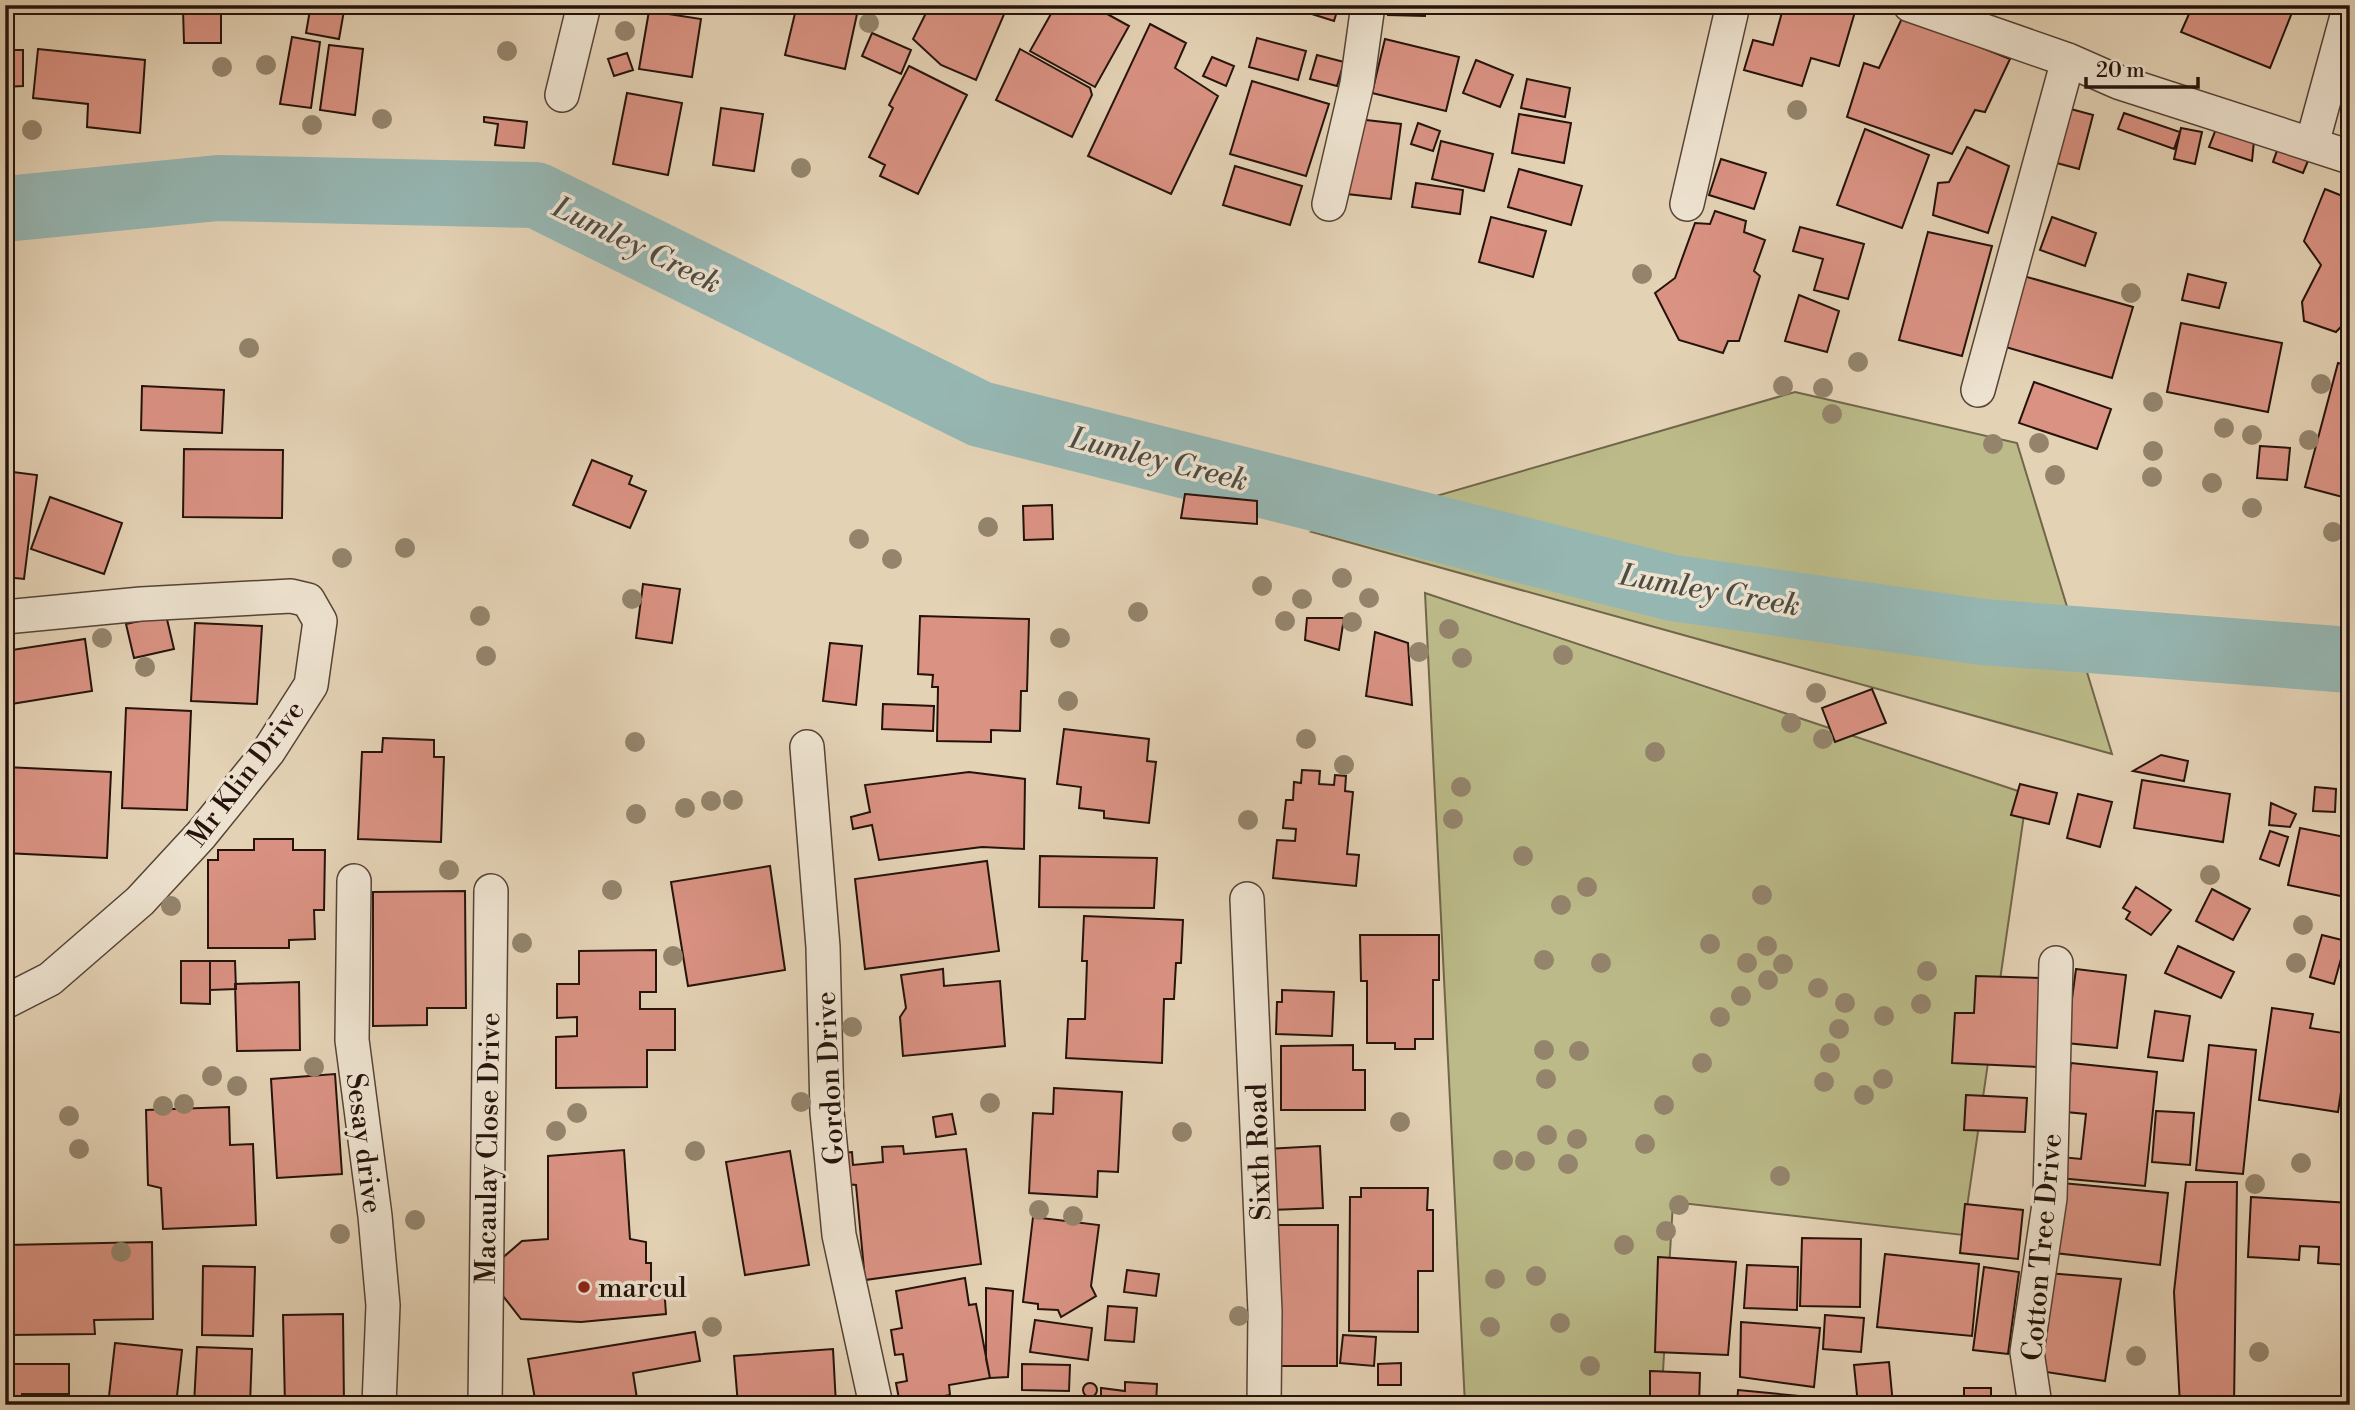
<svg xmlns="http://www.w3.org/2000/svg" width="2355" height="1410" font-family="'Libre Bodoni',serif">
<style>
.green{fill:#bbba88;stroke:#70664a;stroke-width:2}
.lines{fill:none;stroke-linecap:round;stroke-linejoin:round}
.river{stroke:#96b6b2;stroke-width:66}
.building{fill:#da9283;stroke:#25130b;stroke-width:2}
.minor-casing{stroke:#554336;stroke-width:36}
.minor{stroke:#ede2cf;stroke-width:33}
.tree{fill:#94846c}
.poi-dot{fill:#8f2418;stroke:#ede2cf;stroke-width:2.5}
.labels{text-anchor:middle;stroke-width:7;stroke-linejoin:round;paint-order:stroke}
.street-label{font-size:28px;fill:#25130b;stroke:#ede2cf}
.poi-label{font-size:28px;fill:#25130b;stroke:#ede2cf;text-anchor:start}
.water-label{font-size:30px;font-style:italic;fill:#4d4c45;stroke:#ede2cf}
</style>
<rect width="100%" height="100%" fill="#e4d2b5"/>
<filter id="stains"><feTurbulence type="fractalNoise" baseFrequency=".00286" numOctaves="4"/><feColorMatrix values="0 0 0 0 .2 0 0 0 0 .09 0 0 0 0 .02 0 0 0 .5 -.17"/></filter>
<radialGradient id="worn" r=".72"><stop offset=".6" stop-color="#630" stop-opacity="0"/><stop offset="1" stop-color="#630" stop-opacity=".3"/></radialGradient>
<path class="green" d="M1795 392 2017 443 2112 754 1312 532Z
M1425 593 2027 794 1963 1235 1673 1202 1661 1405H1465Z"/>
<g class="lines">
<path class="river" d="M5 209 218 188 536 195 980 414 1673 588 1983 632 2350 660"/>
</g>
<path class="building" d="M332 5H345L339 39 306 33 310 10 331 13Z
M797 5H859L845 69 785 55Z
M930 5H1008L976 80 941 65 913 39Z
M1056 5H1091L1129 26 1095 87 1030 51Z
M1297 5H1339L1334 21 1296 9Z
M1388 5H1426L1425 16 1388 15Z
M1784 5H1857L1839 66 1811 58 1802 86 1744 70 1753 40 1773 45Z
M2193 5H2295L2270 68 2181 32Z
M183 10H221V43H184Z
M649 11 701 19 692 77 639 69Z
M1903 16 2010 59 1985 112 1975 110 1952 154 1847 117 1864 63 1879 68Z
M1150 24 1186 43 1175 68 1218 96 1171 194 1088 156Z
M872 33 911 50 901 74 862 56Z
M292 37 320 42 311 108 280 104Z
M1257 38 1306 51 1298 80 1249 67Z
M1385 39 1459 57 1446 111 1372 93Z
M329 45 363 49 355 115 320 110Z
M38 49 145 60 140 133 87 127 88 104 33 98Z
M1020 49 1090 88 1092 95 1072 137 996 100Z
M5 50H23V86L5 87Z
M627 53 633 70 614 76 608 59Z
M1317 55 1344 62 1337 86 1310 79Z
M1212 57 1234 66 1226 86 1203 76Z
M1476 60 1513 75 1500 107 1463 93Z
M909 66 967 95 918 194 880 176 885 165 869 157 893 108 889 105Z
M1527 79 1570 88 1565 117 1521 108Z
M1252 81 1329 104 1306 176 1230 154Z
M627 93 682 103 668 175 613 164Z
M721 108 763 114 754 171 713 165Z
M2067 108 2093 115 2079 169 2053 162Z
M2124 113 2180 132 2174 149 2118 129Z
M1519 114 1571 123 1564 163 1512 153Z
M484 117 527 122 524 148 495 145 498 124 484 122Z
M1357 119 1401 124 1391 199 1347 194Z
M1418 123 1440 131 1433 151 1411 144Z
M2181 128 2202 132 2195 164 2174 159Z
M1865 129 1929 155 1902 228 1837 205Z
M2216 129 2254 141 2252 161 2209 147Z
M1441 141 1493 154 1484 191 1432 179Z
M2279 145 2310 156 2303 173 2273 162Z
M1967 147 2009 166 1988 233 1933 215 1938 183 1949 182Z
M1721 159 1766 173 1754 209 1709 195Z
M1235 166 1302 186 1290 225 1223 205Z
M1519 169 1582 186 1571 225 1508 207Z
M1416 183 1463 190 1460 214 1412 207Z
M2325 189 2350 199V317L2336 332 2304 321 2302 302 2321 265 2304 241Z
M1715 211 1746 221 1744 232 1765 240 1754 271 1760 276 1739 341H1728L1723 353 1679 340 1655 293 1675 278 1695 223 1710 224Z
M1491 217 1546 231 1533 277 1479 262Z
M2052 217 2096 233 2085 266 2040 250Z
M1800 227 1864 244 1848 299 1814 290 1823 259 1793 251Z
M1928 232 1992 246 1962 356 1899 340Z
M2188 274 2226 283 2219 308 2182 300Z
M2020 275 2133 307 2112 378 1999 345Z
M1799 295 1839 311 1827 352 1785 341Z
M2181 323 2282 343 2268 412 2167 392Z
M2338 363 2350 366V499L2305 487Z
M2034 382 2111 409 2097 449 2019 423Z
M142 386 224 390 222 433 141 430Z
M2260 446 2290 448 2287 480 2257 478Z
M184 449 283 450 282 518 183 517Z
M592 460 632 476 629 484 646 491 630 528 573 505Z
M5 471 37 475 24 579 5 577Z
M1185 494 1257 501V524L1181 518Z
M50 497 122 523 104 574 31 549Z
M1052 505 1053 539 1024 540 1023 506Z
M643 584 680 589 672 643 636 638Z
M166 615 174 649 134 658 126 624Z
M920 616 1029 619 1027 691H1021L1020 731 991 730V742L937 741 938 687H932L933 675 918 674Z
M1307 618H1344L1339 650 1305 640Z
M195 623 262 626 257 704 191 701Z
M1375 632 1408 643 1412 705 1366 696Z
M85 639 92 691 5 705V651Z
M830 643 862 646 856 705 823 701Z
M1872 689 1886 723 1835 742 1822 708Z
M883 704 934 706 933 731 882 729Z
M126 708 191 711 187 810 122 808Z
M1064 729 1149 739 1147 761 1156 762 1149 823 1104 818V811L1079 808 1081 787 1057 784Z
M383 738 434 740V757H444L441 842 358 839 362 752H382Z
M2161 755 2188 761 2184 781 2133 771Z
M5 767 111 772 107 858 5 853Z
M1302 770 1320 771 1319 784 1334 785 1335 775 1346 776 1345 791 1353 792 1347 854 1359 855 1356 886 1273 878 1277 840 1295 841 1296 829 1283 828 1286 800H1293L1294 782 1301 783Z
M969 772 1025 779 1024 849 982 847 879 860 872 825 853 829 851 817 870 812 865 785Z
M2142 780 2230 794 2223 842 2134 828Z
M2020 784 2057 793 2049 824 2011 815Z
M2315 787 2336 789 2335 812 2313 811Z
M2078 794 2112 802 2100 847 2067 838Z
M2271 803 2296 814 2290 827 2269 825Z
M2300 828 2350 838V898L2288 885Z
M2270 831 2288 837 2279 866 2260 859Z
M254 839H293V850H325L324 910H314L315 939 289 940V948H208V860H218V850H254Z
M1040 856 1157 858 1154 908 1039 907Z
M987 861 999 951 865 969 855 879Z
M770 866 785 970 688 986 671 882Z
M2136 887 2171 910 2151 935 2126 919 2130 912 2123 908Z
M2212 889 2250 909 2233 940 2196 921Z
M465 891 466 1008H427V1025L373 1026V892Z
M1084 916 1183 920 1181 963H1176L1174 999H1164L1162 1063 1066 1058 1068 1019H1085L1087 961H1082Z
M1360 935H1439V980H1433V1039H1415V1049H1395V1043H1367V981H1361Z
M2322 935 2346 941 2334 984 2310 977Z
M2178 946 2234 972 2221 998 2165 973Z
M656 950V992H640V1009H675V1050H647V1087L556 1088V1037L577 1036V1017L557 1018V984H579V951Z
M181 961H210V1004L181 1003Z
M210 961H235L236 989 210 990Z
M943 969 944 986 1000 981 1005 1046 903 1056 900 1017 906 1008 901 975Z
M2076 969 2126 975 2117 1048 2066 1043Z
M1976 976 2042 978 2039 1067 1952 1063 1955 1013H1974Z
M299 982 300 1050 237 1051 235 984Z
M1282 990 1334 992 1332 1036 1276 1034 1277 1002H1282Z
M2272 1008 2313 1014 2310 1028 2350 1034V1072H2344L2338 1112 2259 1100Z
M2155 1011 2190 1016 2183 1061 2148 1057Z
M1353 1045V1070H1365V1110H1281V1046Z
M2209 1045 2256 1050 2243 1174 2196 1170Z
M2071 1063 2157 1072 2145 1186 2059 1178 2061 1157 2081 1159 2086 1114 2066 1112Z
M335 1074 342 1174 277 1178 271 1079Z
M1054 1088 1122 1092 1118 1172 1098 1171 1097 1197 1029 1193 1033 1113 1053 1114Z
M1966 1095 2027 1098 2025 1132 1964 1130Z
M229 1107 230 1145 253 1144 256 1225 163 1229 161 1188 148 1185 146 1110Z
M2156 1111 2194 1113 2190 1165 2152 1162Z
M952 1114 956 1134 936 1137 933 1117Z
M903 1146 904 1154 966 1149 981 1264 865 1280 856 1185 845 1184 842 1153 852 1152 853 1165 883 1162 882 1147Z
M1320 1146 1323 1208 1269 1210 1266 1149Z
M624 1150 630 1239 646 1242V1263H651V1286H664L666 1314 581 1322 521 1319 503 1296 500 1260 522 1241 548 1239V1156Z
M790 1151 809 1265 745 1275 726 1162Z
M2186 1182H2237L2234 1405H2180L2174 1292Z
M2062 1183 2168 1193 2160 1265 2055 1253Z
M1361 1188H1428L1427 1210H1433V1271H1418V1332L1349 1331 1350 1197H1361Z
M2251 1197 2350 1203V1265L2318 1263 2319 1247 2300 1246 2299 1260 2248 1257Z
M1965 1204 2023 1210 2018 1259 1960 1253Z
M1033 1217 1099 1225 1091 1286 1096 1296 1061 1317 1058 1310 1038 1309V1304L1023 1302Z
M1275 1225H1338L1337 1366H1274Z
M1802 1238 1861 1239 1860 1307 1800 1306Z
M152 1242 153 1319 94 1320 95 1334 9 1335V1298H5L6 1245Z
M1885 1254 1979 1264 1972 1336 1877 1327Z
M1658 1257 1736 1262 1728 1355 1655 1352Z
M1747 1265 1798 1267 1797 1310 1744 1308Z
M203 1266 255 1267 253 1336 202 1335Z
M1984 1267 2019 1272 2008 1354 1973 1350Z
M1127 1270 1159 1274 1156 1296 1124 1292Z
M2047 1273 2121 1279 2105 1381 2033 1370Z
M965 1278 969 1305 976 1304 990 1378 949 1385 950 1395 900 1404 896 1383 907 1381 903 1354 895 1355 891 1330 902 1328 896 1291Z
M986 1288 1013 1291 1008 1377 990 1378 986 1359Z
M1108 1306 1137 1308 1134 1342 1105 1340Z
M343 1314 344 1405H285L283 1315Z
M1825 1315 1864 1318 1861 1352 1823 1349Z
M1035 1320 1092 1328 1088 1360 1030 1352Z
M1741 1322 1820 1328 1814 1387 1740 1377Z
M695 1332 700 1361 633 1373 638 1405H536L528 1359Z
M1343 1335 1376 1337 1374 1366 1340 1363Z
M115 1343 182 1350 176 1405H108Z
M197 1347 252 1349 250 1405H194Z
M833 1349 836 1405H738L734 1356Z
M1889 1362 1893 1405H1858L1854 1365Z
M1401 1363V1385H1378V1364Z
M5 1364H69V1394H22V1405H5Z
M1022 1364 1070 1365 1069 1391 1022 1390Z
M1650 1371 1700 1373 1699 1405H1650Z
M1125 1382 1157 1384 1156 1405H1122L1101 1399V1388L1125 1391Z
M1083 1390a7 7 0 1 1 14 0a7 7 0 1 1-14 0Z
M1964 1388H1991V1405H1964Z
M1738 1390 1830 1399 1829 1405H1737Z
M1012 1397 1048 1401V1405H1011Z
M1284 1403H1341V1405H1284Z"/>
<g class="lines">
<g class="minor-casing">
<path id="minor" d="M1910 5 2068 60 2118 82 2350 157
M562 95 584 5
M2312 144 2350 5
M1329 204 1357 84 1368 5
M1687 204 1733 5
M1978 390 2068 60
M5 617 141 604 291 596 308 600 320 621 311 685 268 752 201 835 140 901 50 979 5 1002
M807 747 823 947 827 1112 839 1235 876 1405
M354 881 352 1040 375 1216 383 1305 379 1405
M1247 899 1265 1312 1264 1405
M485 1405 491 891
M2035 1405 2027 1352 2050 1198 2056 963"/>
</g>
<use href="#minor" class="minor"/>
</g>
<g class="tree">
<circle cx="869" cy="23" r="10"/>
<circle cx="625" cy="31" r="10"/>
<circle cx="507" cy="51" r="10"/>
<circle cx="266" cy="65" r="10"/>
<circle cx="222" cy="67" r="10"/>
<circle cx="1797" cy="110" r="10"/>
<circle cx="382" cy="119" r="10"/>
<circle cx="312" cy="125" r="10"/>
<circle cx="32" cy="130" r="10"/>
<circle cx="801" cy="168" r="10"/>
<circle cx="1642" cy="274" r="10"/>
<circle cx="2131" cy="293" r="10"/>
<circle cx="249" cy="348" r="10"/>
<circle cx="1858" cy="362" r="10"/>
<circle cx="2321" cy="384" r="10"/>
<circle cx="1783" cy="386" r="10"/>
<circle cx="1823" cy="388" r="10"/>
<circle cx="2153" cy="402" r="10"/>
<circle cx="1832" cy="414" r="10"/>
<circle cx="2224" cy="428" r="10"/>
<circle cx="2252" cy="435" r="10"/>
<circle cx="2309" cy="440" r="10"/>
<circle cx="2039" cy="443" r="10"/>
<circle cx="1993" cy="444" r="10"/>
<circle cx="2153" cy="451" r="10"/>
<circle cx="2055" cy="475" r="10"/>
<circle cx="2152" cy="477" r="10"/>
<circle cx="2212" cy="483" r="10"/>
<circle cx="2252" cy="508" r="10"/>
<circle cx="988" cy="527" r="10"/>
<circle cx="2333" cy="532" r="10"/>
<circle cx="859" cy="539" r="10"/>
<circle cx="405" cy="548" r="10"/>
<circle cx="342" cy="558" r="10"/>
<circle cx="892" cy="559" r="10"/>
<circle cx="1342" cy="578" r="10"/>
<circle cx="1262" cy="586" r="10"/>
<circle cx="1369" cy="598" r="10"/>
<circle cx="632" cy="599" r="10"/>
<circle cx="1302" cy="599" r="10"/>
<circle cx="1138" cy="612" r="10"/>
<circle cx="480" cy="616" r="10"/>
<circle cx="1285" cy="621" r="10"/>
<circle cx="1352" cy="622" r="10"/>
<circle cx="1449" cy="629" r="10"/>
<circle cx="102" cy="638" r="10"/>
<circle cx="1060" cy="638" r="10"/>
<circle cx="1419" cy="652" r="10"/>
<circle cx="1563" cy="655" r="10"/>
<circle cx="486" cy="656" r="10"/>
<circle cx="1462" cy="658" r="10"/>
<circle cx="145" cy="667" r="10"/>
<circle cx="1816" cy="693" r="10"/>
<circle cx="1068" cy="701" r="10"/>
<circle cx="1791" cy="723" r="10"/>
<circle cx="1306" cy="739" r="10"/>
<circle cx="1823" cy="739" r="10"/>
<circle cx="635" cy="742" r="10"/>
<circle cx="1655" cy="752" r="10"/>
<circle cx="1344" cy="765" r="10"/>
<circle cx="1461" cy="787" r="10"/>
<circle cx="733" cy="800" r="10"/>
<circle cx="711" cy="801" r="10"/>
<circle cx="685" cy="808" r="10"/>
<circle cx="636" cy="814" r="10"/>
<circle cx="1453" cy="819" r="10"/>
<circle cx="1248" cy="820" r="10"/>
<circle cx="1523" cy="856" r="10"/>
<circle cx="449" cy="870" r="10"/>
<circle cx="2210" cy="875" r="10"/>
<circle cx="1587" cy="887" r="10"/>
<circle cx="612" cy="890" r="10"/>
<circle cx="1762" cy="895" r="10"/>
<circle cx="1561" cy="905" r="10"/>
<circle cx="171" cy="906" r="10"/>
<circle cx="2303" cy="925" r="10"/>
<circle cx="522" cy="943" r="10"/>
<circle cx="1710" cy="944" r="10"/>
<circle cx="1767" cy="946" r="10"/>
<circle cx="673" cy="956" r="10"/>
<circle cx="1544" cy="960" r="10"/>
<circle cx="1601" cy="963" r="10"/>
<circle cx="1747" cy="963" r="10"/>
<circle cx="2296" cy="963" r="10"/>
<circle cx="1783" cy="964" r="10"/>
<circle cx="1927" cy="971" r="10"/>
<circle cx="1768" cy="980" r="10"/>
<circle cx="1818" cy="988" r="10"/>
<circle cx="1741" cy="996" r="10"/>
<circle cx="1845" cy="1003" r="10"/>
<circle cx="1921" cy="1004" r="10"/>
<circle cx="1884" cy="1016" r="10"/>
<circle cx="1720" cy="1017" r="10"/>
<circle cx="852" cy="1027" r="10"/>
<circle cx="1839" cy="1029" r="10"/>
<circle cx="1544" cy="1050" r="10"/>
<circle cx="1579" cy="1051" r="10"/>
<circle cx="1830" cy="1053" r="10"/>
<circle cx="1702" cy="1063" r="10"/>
<circle cx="314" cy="1067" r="10"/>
<circle cx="212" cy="1076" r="10"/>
<circle cx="1546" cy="1079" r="10"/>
<circle cx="1883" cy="1079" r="10"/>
<circle cx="1824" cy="1082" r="10"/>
<circle cx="237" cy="1086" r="10"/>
<circle cx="1864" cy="1095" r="10"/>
<circle cx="801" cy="1102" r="10"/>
<circle cx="990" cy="1103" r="10"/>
<circle cx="184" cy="1104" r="10"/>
<circle cx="1664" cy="1105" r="10"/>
<circle cx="163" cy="1106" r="10"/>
<circle cx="577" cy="1113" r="10"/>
<circle cx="69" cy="1116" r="10"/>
<circle cx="1400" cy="1122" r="10"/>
<circle cx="556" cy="1131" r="10"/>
<circle cx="1182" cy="1132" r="10"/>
<circle cx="1547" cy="1135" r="10"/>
<circle cx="1577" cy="1139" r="10"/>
<circle cx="1645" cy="1144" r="10"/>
<circle cx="79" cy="1149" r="10"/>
<circle cx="695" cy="1151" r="10"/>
<circle cx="1503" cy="1160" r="10"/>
<circle cx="1525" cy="1161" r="10"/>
<circle cx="2301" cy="1163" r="10"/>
<circle cx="1568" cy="1164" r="10"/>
<circle cx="1780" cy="1176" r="10"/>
<circle cx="2255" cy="1184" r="10"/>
<circle cx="1679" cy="1205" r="10"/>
<circle cx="1039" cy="1210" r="10"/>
<circle cx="1073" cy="1216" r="10"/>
<circle cx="415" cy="1220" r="10"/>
<circle cx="1666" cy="1231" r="10"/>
<circle cx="340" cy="1234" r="10"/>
<circle cx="1624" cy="1245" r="10"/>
<circle cx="121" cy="1252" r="10"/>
<circle cx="1536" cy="1276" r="10"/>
<circle cx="1495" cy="1279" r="10"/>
<circle cx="1239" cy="1316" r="10"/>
<circle cx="1560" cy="1323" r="10"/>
<circle cx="712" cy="1327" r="10"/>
<circle cx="1490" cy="1327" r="10"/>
<circle cx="2259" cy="1352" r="10"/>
<circle cx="2136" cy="1356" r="10"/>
<circle cx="1590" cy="1366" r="10"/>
</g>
<circle class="poi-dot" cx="584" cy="1287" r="7"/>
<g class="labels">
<g class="street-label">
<text transform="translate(245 773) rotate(-53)" y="10">Mr Klin Drive</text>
<text transform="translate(829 1078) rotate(-93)" y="10">Gordon Drive</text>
<text transform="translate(365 1143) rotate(83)" y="10">Sesay drive</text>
<text transform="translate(487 1148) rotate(-89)" y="10">Macaulay Close Drive</text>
<text transform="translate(1258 1152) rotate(-92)" y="10">Sixth Road</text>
<text transform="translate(2041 1247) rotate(-85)" y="10">Cotton Tree Drive</text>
</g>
<g class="poi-label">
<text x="598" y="1297">marcul</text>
</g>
<g class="water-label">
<text transform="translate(637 245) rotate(26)" y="10">Lumley Creek</text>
<text transform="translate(1159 459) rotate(14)" y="10">Lumley Creek</text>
<text transform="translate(1710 590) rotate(10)" y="10">Lumley Creek</text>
</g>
</g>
<rect width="2355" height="1410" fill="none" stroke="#e4d2b5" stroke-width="28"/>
<rect x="7" y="7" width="2341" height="1396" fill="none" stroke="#25130b" stroke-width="3.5"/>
<rect x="14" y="14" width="2327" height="1382" fill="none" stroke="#25130b" stroke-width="2"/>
<path d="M2086 77v10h112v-10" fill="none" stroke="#25130b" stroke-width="3.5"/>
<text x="2096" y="77" font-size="21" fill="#25130b" stroke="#ede2cf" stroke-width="5" paint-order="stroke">20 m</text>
<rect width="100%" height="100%" filter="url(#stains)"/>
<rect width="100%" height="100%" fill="url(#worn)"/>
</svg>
